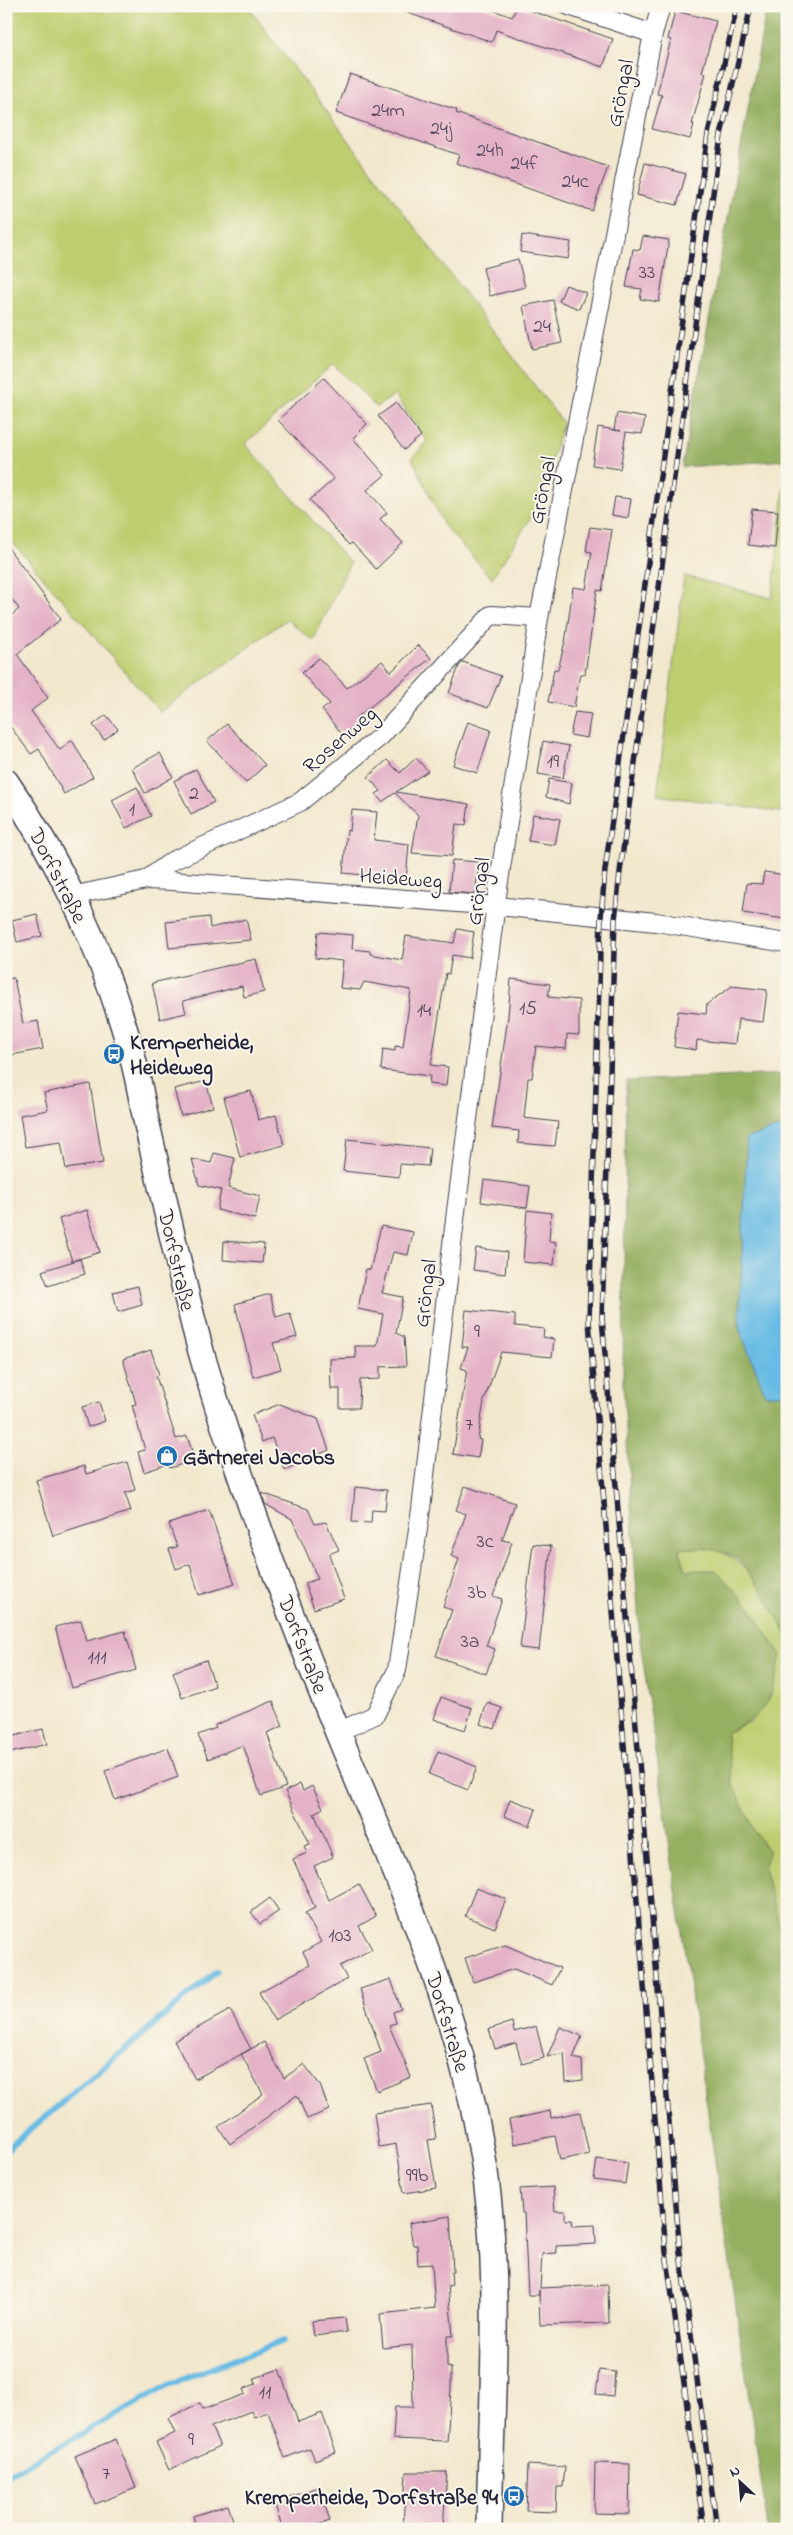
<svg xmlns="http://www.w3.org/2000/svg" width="793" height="2535" font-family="'Indie Flower',sans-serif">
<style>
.green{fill:#becd6f;stroke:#707855}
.forest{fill:#96b062;stroke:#5c694e}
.water{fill:#68bbe4;stroke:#456e90}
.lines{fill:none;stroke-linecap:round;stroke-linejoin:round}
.stream{stroke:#68bbe4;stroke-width:6}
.building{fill:#e4b2c7}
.street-casing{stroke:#414051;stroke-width:20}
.secondary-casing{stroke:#414051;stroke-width:28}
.street{stroke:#fff;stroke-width:18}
.secondary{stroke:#fff;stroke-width:25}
.rail-casing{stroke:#22223b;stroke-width:5.5}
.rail{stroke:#fbf7ec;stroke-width:4;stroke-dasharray:11;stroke-linecap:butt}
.labels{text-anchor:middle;stroke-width:4;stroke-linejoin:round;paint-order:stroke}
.number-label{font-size:20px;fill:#52465e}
.street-label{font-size:22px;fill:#22223b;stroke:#fbf7ec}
.poi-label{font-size:22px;font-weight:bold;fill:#22223b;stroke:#fbf7ec;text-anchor:start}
</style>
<rect width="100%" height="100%" fill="#fbf7ec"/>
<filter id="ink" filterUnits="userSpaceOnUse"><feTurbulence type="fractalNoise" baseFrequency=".02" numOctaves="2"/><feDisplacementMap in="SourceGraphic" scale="10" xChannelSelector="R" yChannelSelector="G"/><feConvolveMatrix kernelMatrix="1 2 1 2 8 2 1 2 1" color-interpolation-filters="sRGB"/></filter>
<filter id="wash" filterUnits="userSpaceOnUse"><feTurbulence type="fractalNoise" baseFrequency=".0096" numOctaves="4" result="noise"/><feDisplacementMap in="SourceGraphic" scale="20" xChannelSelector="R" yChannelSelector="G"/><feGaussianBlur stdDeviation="1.12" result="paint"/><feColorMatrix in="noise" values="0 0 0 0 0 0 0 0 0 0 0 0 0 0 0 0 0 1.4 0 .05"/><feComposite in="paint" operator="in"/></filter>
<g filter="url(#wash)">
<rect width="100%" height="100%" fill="#f2e8ce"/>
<path class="green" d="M6 6H247L563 423 537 508 492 578 445 527 412 458 427 441 395 395 376 407 333 364 245 444 350 563 313 641 287 619 160 712 6 535Z
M787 463V813L657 795 684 576 772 598Z
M679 1548C689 1549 703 1547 713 1549 750 1559 769 1604 787 1634V1955L764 1868 769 1852 754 1831 732 1783 726 1733 753 1720 686 1570Z"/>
<path class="forest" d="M767 6H787V460L682 467Z
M787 1074V1130L782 1127 747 1138 739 1328 766 1394 787 1393V1634C776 1616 753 1573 738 1560 722 1548 698 1547 679 1549L686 1570H716L749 1606 781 1655C771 1701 770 1712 726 1733L732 1783 754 1831 769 1852 764 1868 787 1955V2529H768L640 1640 623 1383 626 1081Z"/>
<path class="water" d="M782 1127 787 1130V1393L766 1395 739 1328 747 1138Z"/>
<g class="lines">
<path class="stream" d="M6 2150 217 1971
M6 2476 171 2384 283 2341"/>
</g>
<g id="blocks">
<path class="building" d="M397 6H482L512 17 517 6 613 39 603 67 496 30 492 42 396 9Z
M675 11 716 21 702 72 706 73 692 124H694L690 139 652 129 662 95 657 94 671 40 668 39Z
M350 74 457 110 456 113 608 167 592 211 456 163 459 155 336 113Z
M645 163 686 174 677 205 637 195Z
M522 235 571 242 568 259 520 252Z
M643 236 669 240 659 302 640 299 642 289 626 287 633 249 640 250Z
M518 259 525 287 490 296 483 268Z
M566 285 586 293 579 309 559 301Z
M553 300 562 343 532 349 523 306Z
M324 378 367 424 353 438 385 475 367 490 387 513 380 519 403 543 376 569 352 543 349 545 310 500 334 479 278 420Z
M396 403 421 436 404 450 378 416Z
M617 413 645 418 642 434 626 432 620 469 592 465 598 427 621 431 614 430Z
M615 497 631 499 628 518 612 515Z
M752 509 778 511 775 548 748 545Z
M590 527 612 530 602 591 597 590 585 674H580L574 707 548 702 554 669 558 670 566 637 573 587 586 589 592 552 586 551Z
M6 545 61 619 17 654 48 698 31 711 60 750 72 740 93 777 64 794 39 749 31 754 6 721V620L19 609 6 591Z
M418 645 431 658 356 718 359 722 343 735 322 710 330 704 302 673 319 658 347 688 382 661 391 672Z
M463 662 501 676 488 708 449 693 459 666Z
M575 712 591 714 587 738 570 735Z
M106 715 118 729 104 740 93 725Z
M468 722 491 730 477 773 453 765Z
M227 724 265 765 246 783 207 741Z
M543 741 569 746 563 778 538 774Z
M160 753 173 777 145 793 132 768Z
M416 758 428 771 396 792 469 804 466 825 456 824 452 856 412 853 418 815 395 793 382 802 376 794 381 791 368 777 387 760 400 773Z
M196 769 214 802 191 814 174 781Z
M549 779 572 783 569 804 546 797Z
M137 787 151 816 126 828 112 800Z
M352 810 377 812 374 840 409 844 406 881 386 879V877L343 873 347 830 350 831Z
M533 814 560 819 555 845 528 841Z
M452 860 479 862 475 894 449 892Z
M764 872 787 875 785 919 743 913 747 883 762 884Z
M37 914 42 936 17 942 12 920Z
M209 917 210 928 246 919 251 940 169 948 166 922Z
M457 929 474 932 470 958 452 955 449 974 446 973 431 1065 448 1067 446 1086 429 1084 430 1076 381 1070 383 1049 395 1051V1046L403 1047 411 990 364 982 360 990 340 988 343 961 315 958 318 932 353 935 352 949 370 951V954L402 960 406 936 454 943Z
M256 959 264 992 244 997 242 986 183 1001 186 1013 160 1019 152 983Z
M14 978 23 1024 38 1021 43 1049 6 1056V979Z
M511 979 550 984 548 997 579 1000V1035L567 1034 566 1049 536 1046 532 1078H528L524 1118 558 1122 555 1146 518 1143 519 1131 492 1128 508 1017Z
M732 986 767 990 763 1022 738 1019 735 1044 697 1040 696 1050 674 1047 678 1011 706 1014 707 1004Z
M206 1081 213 1107 181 1116 174 1089Z
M90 1084 103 1163 66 1169 61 1142 25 1147 20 1115 48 1110 44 1093Z
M251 1091 258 1120 276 1115 284 1145 240 1157 224 1097Z
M347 1139 430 1148 428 1166 400 1164 399 1177 343 1171Z
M214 1153 235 1158 228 1188 260 1196 255 1219 217 1210 221 1190 199 1185 192 1159 211 1163Z
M484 1180 530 1186 527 1208 481 1202Z
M87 1210 100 1252 72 1261 59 1219Z
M527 1210 551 1213 549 1241 556 1242 554 1265 523 1262Z
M381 1226 413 1232 408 1255 393 1252 382 1293 403 1297 396 1333 404 1337 406 1366 380 1367V1379L360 1380 359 1408H340V1389H331L330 1359 356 1358 355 1346H377L383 1314 358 1309 366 1269 370 1270Z
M224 1241 264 1244 262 1263 223 1260Z
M476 1248 507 1252 505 1274 473 1270Z
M80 1259 85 1274 48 1286 42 1271Z
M138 1286 142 1305 118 1312 113 1292Z
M270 1294 276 1317 290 1313 297 1337 273 1343 281 1369 253 1377 235 1304Z
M466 1310 515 1315V1326L544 1329 543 1337 554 1339 552 1357 501 1352 484 1401 478 1439 481 1440 478 1458 453 1454 467 1370 461 1368 468 1347H462Z
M151 1350 159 1375 156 1376 176 1439 187 1436 195 1460 170 1468 168 1464 144 1472 138 1452 145 1450 132 1405 136 1404 123 1359Z
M99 1402 105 1421 88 1427 82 1407Z
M280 1404 318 1419 329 1450 284 1470 272 1438 262 1442 252 1415Z
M127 1462 135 1490 125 1493 131 1511 53 1536 36 1480 84 1466 86 1474Z
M465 1486 515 1503 502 1540 512 1542 493 1596 502 1599 486 1646 495 1649 486 1674 436 1656 452 1610 443 1607 459 1559 451 1556 466 1514 456 1510Z
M355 1487 387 1490 385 1511 372 1510 371 1523 352 1522Z
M262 1493 308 1509 315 1524 326 1522 339 1550 329 1554 344 1599 314 1609 305 1583 318 1579 292 1519 265 1504Z
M209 1510 235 1584 199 1595 190 1564 176 1569 169 1549 177 1547 169 1524Z
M533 1544 551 1546 539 1650 520 1648Z
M81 1620 87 1641 125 1631 136 1670 72 1688 55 1627Z
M206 1660 215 1686 182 1698 173 1672Z
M441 1697 472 1708 465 1730 434 1719Z
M273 1701 283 1726 267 1733 286 1787 261 1796 243 1745 208 1759 198 1735 216 1728 215 1725Z
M487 1703 502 1708 495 1729 480 1724Z
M43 1729 47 1744 6 1754V1738Z
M168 1748 178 1777 115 1800 105 1771Z
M438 1751 477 1767 468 1790 429 1774Z
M300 1784 303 1791 312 1786 323 1808 314 1813 333 1857 314 1866 329 1900 359 1884 376 1916 359 1926 372 1949 340 1966 347 1979 274 2020 259 1992 310 1965 303 1952 321 1942 305 1913 315 1908 293 1859 307 1853 304 1846 310 1844 285 1791Z
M510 1799 536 1809 530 1826 504 1816Z
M476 1888 506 1899 495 1928 465 1916Z
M270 1898 279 1911 260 1924 251 1912Z
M505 1945 560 1968 552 1985 514 1969 473 1982 465 1958Z
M391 1979 401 2009 393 2012 396 2023 389 2025 411 2077 377 2091 364 2059 381 2052 360 1989Z
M230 2010 251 2049 195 2079 174 2041Z
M512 2022 514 2032 536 2026 544 2058 522 2064 516 2043 495 2049 489 2029Z
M560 2027 582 2036 573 2058 582 2060 583 2080 566 2082 564 2053 547 2057Z
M264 2042 284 2078 304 2064 320 2085 329 2110 307 2119 297 2095 230 2144 218 2127 263 2094 241 2054Z
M431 2105 436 2139 428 2140 436 2188 404 2193 396 2144 379 2147 374 2113Z
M550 2111 551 2118 580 2112 589 2154 560 2160 555 2136 514 2144 509 2120Z
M597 2159 628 2163 625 2184 594 2180Z
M553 2187 555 2211H565V2220H572L573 2226 595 2225 596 2244 556 2246 557 2253 542 2254 540 2288 608 2285 609 2323 540 2325 539 2290V2295H528L524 2213H522L520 2189Z
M450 2216 453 2272H451L452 2285 448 2286 453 2336H447V2367L451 2368V2390L447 2441 393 2439 395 2407H413L412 2345 383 2348 380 2314 435 2308 432 2264 418 2265 417 2245H413L409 2223Z
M345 2318 347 2332 314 2336 312 2321Z
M279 2369 298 2422 322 2413 336 2452 315 2460 310 2448 285 2458 268 2412 254 2417 251 2411 211 2427 220 2446 169 2470 156 2442 175 2433 168 2418 200 2403 203 2409 245 2394 243 2389 256 2384 254 2378Z
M599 2370 615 2372 613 2396 596 2394Z
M116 2439 136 2488 95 2504 75 2456Z
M595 2463 630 2464 629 2514 594 2513Z
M528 2465 565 2467 563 2487H557L556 2512 526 2511Z
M406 2472H447L443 2529 403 2527Z
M319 2487 330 2521 306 2529H283L274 2502Z
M228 2505 236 2529H197L193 2516Z"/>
</g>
</g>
<g filter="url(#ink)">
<use href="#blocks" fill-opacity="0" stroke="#414051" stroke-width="1"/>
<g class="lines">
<g class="street-casing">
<path id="street" d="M569 6 653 34
M146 880 172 861 300 802 381 736 491 615 539 618
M72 896 146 880 172 881 497 906 656 922 787 943
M338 1732 375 1715 397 1670 421 1509 456 1211 498 888 539 618 653 34 661 6"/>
</g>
<g class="secondary-casing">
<path id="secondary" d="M6 782C61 862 104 955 130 1048 138 1075 142 1102 148 1129 166 1207 182 1285 204 1362 243 1494 293 1624 346 1752 400 1882 459 2012 482 2152 503 2277 491 2403 489 2529"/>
</g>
<use href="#street" class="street"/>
<use href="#secondary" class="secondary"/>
<g class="rail-casing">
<path id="rail" d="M704 2529 666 2252 589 1321 601 918 605 870 708 134 737 6
M717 2529 680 2253 602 1318 615 920 620 872 721 135 751 6"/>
</g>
<use href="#rail" class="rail"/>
</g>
</g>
<defs>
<g id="bus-disc" transform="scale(1.125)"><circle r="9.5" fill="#1f6fb2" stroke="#fbf7ec"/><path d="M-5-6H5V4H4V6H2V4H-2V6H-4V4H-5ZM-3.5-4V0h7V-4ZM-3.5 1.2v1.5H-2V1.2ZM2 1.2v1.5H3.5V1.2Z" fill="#fff"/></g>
<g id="shop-disc" transform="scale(1.125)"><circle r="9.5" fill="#1f6fb2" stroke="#fbf7ec"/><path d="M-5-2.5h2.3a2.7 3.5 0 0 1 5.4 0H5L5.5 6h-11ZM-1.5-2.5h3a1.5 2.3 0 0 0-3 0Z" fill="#fff"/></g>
</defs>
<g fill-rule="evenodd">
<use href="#bus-disc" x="114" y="1054"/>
<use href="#shop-disc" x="167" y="1456"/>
<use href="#bus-disc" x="514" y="2496"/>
</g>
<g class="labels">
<g class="number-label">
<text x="388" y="116">24m</text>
<text x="441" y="134">24j</text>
<text x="490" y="156">24h</text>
<text x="524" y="169">24f</text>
<text x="575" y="187">24c</text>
<text x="647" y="278">33</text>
<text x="542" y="332">24</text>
<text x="553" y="767">19</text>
<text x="194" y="799">2</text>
<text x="132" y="815">1</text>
<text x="528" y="1014">15</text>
<text x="424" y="1016">14</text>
<text x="477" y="1337">9</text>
<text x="469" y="1430">7</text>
<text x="485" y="1547">3c</text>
<text x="477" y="1598">3b</text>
<text x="470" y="1647">3a</text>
<text x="97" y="1663">111</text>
<text x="340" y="1941">103</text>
<text x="417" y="2181">99b</text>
<text x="265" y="2398">11</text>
<text x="191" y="2445">9</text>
<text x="106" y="2479">7</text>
</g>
<g class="street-label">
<text transform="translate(619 93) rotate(-79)" y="8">Gröngal</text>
<text transform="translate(541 490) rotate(-79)" y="8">Gröngal</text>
<text transform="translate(339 739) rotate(-41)" y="8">Rosenweg</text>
<text transform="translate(59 875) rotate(63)" y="8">Dorfstraße</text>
<text transform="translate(401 877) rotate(4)" y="8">Heideweg</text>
<text transform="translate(477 891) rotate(-82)" y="8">Gröngal</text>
<text transform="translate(178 1260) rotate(77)" y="8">Dorfstraße</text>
<text transform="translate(424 1293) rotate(-83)" y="8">Gröngal</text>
<text transform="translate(304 1644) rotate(69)" y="8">Dorfstraße</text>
<text transform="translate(449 2022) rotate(73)" y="8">Dorfstraße</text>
</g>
<g class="poi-label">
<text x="130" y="1049">Kremperheide,<tspan x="130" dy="25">Heideweg</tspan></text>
<text x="183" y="1464">Gärtnerei Jacobs</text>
<text x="498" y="2504" text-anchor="end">Kremperheide, Dorfstraße 94</text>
</g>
</g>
<rect width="793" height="2535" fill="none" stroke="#fbf7ec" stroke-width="25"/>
<g transform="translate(740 2482) rotate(334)" stroke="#fbf7ec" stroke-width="4" paint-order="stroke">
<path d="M0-4L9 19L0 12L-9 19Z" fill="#22223b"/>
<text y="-8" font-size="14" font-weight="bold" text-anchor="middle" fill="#22223b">N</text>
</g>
</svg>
